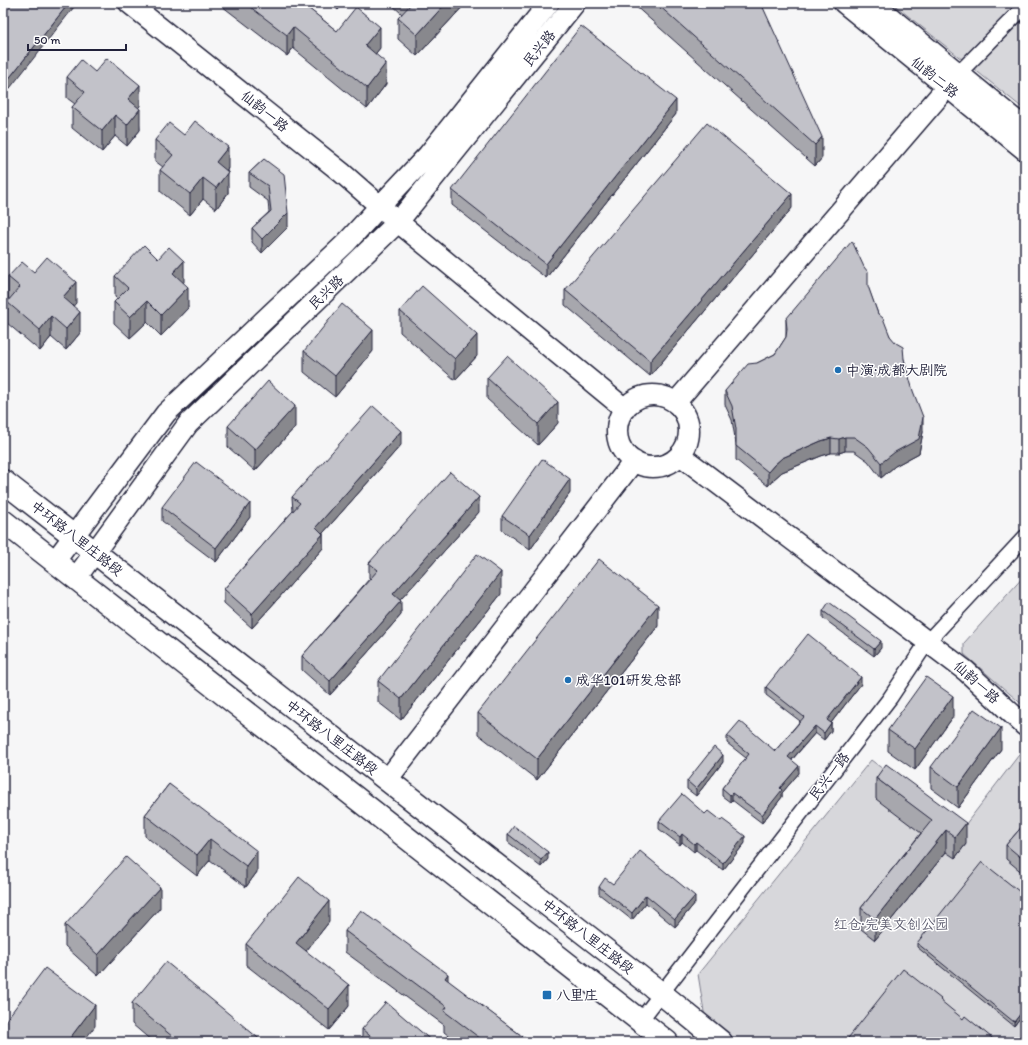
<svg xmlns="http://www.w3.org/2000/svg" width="1028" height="1045" font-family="Itim,'LXGW WenKai TC',sans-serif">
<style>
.green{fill:#d7d7db;stroke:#7c7c8b}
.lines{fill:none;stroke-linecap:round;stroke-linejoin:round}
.street-casing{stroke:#22223b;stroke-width:17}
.secondary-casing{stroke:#22223b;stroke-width:23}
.primary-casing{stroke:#22223b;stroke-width:25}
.street{stroke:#fff;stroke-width:14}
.secondary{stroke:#fff;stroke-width:20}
.primary{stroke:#fff;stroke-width:22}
.wall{fill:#a7a7ad;stroke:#22223b}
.shaded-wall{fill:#88888d;stroke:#22223b}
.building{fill:#c2c2c9;stroke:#22223b}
.poi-dot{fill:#1f6fb2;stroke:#fff;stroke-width:1.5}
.labels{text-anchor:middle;stroke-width:3;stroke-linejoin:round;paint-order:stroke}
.street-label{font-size:14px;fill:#22223b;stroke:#fff}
.poi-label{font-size:14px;fill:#22223b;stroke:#fff;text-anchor:start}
.park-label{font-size:14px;fill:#58586b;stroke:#fff}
</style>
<rect width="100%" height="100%" fill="#f6f6f7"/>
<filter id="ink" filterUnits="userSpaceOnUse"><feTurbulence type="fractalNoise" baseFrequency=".025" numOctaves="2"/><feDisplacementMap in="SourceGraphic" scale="8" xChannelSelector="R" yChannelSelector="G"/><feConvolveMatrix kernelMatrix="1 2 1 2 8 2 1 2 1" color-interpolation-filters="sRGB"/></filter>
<g filter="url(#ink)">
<path class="green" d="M892 3H1025V110Z
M1025 575V707L964 654V643Z
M1025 747V1042H737L705 1018 698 974 871 760 962 829Z"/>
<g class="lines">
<g class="street-casing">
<path id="street" d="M959 73 1025 6
M640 1021 890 698 928 641 1025 537"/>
</g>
<g class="secondary-casing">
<path id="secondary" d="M129 3 341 172 398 222 625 409
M844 3 1025 150
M873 3 1025 128
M617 431a36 36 0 1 1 72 0a36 36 0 1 1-72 0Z
M676 402 959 73
M680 455 966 671 1025 726
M55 561 166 413 346 243 380 206 428 155 549 3
M76 578 188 424 398 222 575 3
M387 780 634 461"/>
</g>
<g class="primary-casing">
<path id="primary" d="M3 481 662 994 721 1042
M3 521 667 1042"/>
</g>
<use href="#street" class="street"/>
<use href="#secondary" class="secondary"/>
<use href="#primary" class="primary"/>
</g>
<path class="wall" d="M218 3H305L309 9 337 31 380 48 375 54 386 84 367 109 293 48 287 56Z
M330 3H344L338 10Z
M390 3H466L417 56 398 39V18L402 14Z
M633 3H761L822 158 815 166 633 4Z
M95 72 140 106 138 108 140 130 127 146 115 136 102 152 72 128V107L75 104 67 98V77Z
M676 114 546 278 452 205V190Z
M184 135 228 168 227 171 228 193 216 209 203 199 190 215 160 191V170L163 167 155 161V140Z
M264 159 288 227 262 253 252 242V228L269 212 268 201 249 187V173Z
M792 208 650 376 565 305V290Z
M34 272 76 303 73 306 80 333 66 350 51 337 40 351 7 323V302L10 299 8 298V277Z
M115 276 184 282 183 283 188 308 161 336 147 322 130 338 114 323V302L117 299 115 297Z
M868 287 878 314 890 336 904 359 923 432 919 453 895 466 881 478 868 461 854 451H845L839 453H831L821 456 782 472 774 479 768 486 736 460V444L732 420 725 405V391L757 363 775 354 786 337V319Z
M400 311 477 356 455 380 400 332Z
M304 351H373L335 397 304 372Z
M487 378 558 423 538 445 487 399Z
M228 426 295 427 255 471 228 447Z
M401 445 323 533V548L252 628 224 603V589L293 511 292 497Z
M570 493 530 550 502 530V516Z
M162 507 250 517 216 562 162 521Z
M479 512 400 600 401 615 330 695 302 670V656L370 578H369V563Z
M501 594 401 720 378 702V681Z
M823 611 881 648 874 656 823 618Z
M658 626 537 780 478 734V713Z
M861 684 831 723V731L824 740 815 733 792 760 799 773 782 793V797L762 823 732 800 730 802 722 796V788L746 758 727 743V736L775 751 800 721 766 695V687Z
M953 717 915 770 888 751V730Z
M1001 749 958 808 931 788V767Z
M723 762 696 796 687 789V781Z
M876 778 966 844 955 858 946 852 875 940 861 929V908L921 833 876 799Z
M169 784 257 872 246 887 210 860 197 876 145 836V815Z
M705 814 745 843 723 870 696 850 694 852 682 842 680 845 659 829V821Z
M1025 823V875L1006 859V845Z
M508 834 548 859 541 867 508 842Z
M613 884 695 903 675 927 646 903 632 920 599 894V887Z
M1020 894 1025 899V1011L1014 1026 917 947V943Z
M160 908 98 976 65 946V925Z
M329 922 306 951 349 1006 329 1030 246 965V944Z
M345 931 448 981 530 1042H457L444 1032V1025L345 952Z
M132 1003 263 1042H153L132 1024Z
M362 1029 433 1042H362Z"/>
<path class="shaded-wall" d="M69 3H74V7L3 97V86Z
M338 3H344L338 10Z
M446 3H466L417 56V35Z
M293 27V48L287 56V35Z
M380 27V48L365 67V45Z
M386 63V84L367 109V88Z
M140 85V106L128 120V99Z
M676 100V114L546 278V264Z
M140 109V130L127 146V125Z
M115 115V136L102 152V131Z
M822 137V158L815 166V145Z
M228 147V168L216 183V162Z
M228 172V193L216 209V188Z
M203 178V199L190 215V194Z
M792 194V208L650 376V361Z
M288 213V227L262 253V239Z
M184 261V282L173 294V273Z
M76 282V303L63 318V297Z
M188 287V308L161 336V315Z
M147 301V322L130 338V317Z
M80 312V333L66 350V329Z
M51 316V337L40 351V330Z
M373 330V351L335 397V376Z
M477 335V356L455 380V359Z
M558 402V423L538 445V424Z
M295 406V427L255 471V450Z
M923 417V432L919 453 895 466 881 478V463Z
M401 431V445L316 541V527Z
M845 437V451L839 453V439Z
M831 438V453L821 456 782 472 774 479 768 486V472L774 465 782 458 821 441Z
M570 479V493L530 550V535Z
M479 497V512L393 608V594Z
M250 503V517L216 562V548Z
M323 534V548L252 628V614Z
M501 572V594L401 720V699Z
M401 601V615L330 695V681Z
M658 605V626L537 780V759Z
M881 641V648L874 656V649Z
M861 677V684L827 728V720Z
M953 696V717L915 770V749Z
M831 723V731L824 740V733Z
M815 726V733L788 764V757Z
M1001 728V749L958 808V787Z
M723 755V762L696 796V789Z
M799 766V773L782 793V797L762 823V815L780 788Z
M732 793V800L730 802V795Z
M966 823V844L955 858V837Z
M946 830V852L875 940V919Z
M682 834V842L680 845V837Z
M745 836V843L723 870V863Z
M210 839V860L197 876V855Z
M696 842V850L694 852V844Z
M257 851V872L246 887V866Z
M548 852V859L541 867V860Z
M160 887V908L98 976V955Z
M646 895V903L632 920V913Z
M695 896V903L675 927V919Z
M329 901V922L296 964V943Z
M448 974V995L445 978Z
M349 985V1006L329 1030V1009Z
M95 1005V1026L83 1042H67Z
M1025 1008V1011L1014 1026V1022Z"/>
<path class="building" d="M3 3H69L3 86Z
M245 3H305L309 6 308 8 337 31 356 7 380 27 365 45 386 63 367 88 293 27 287 35Z
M412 3H446L417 35 398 18Z
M656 3H761L822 137 815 145Z
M581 26 676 100 546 264 452 190Z
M107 58 140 85 128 99 140 109 127 125 115 115 102 131 72 107 85 92 67 77 81 60 95 72Z
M195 121 228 147 216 162 228 172 216 188 203 178 190 194 160 170 173 155 155 140 169 123 184 135Z
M707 123 792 194 650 361 565 290Z
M264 159 284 174 288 213 262 239 252 228 271 211 268 186 249 173Z
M852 241 864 267 868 272V286L878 314 883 318 890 336 896 343 903 347 904 359 913 391 923 417 919 439 895 452 881 463 868 447 854 437H845L839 439 831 438 821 441 782 458 774 465 768 472 736 446V429L732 406 725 391 748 364 757 363 775 354 786 337 787 329 786 319Z
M144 245 158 259 169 247 184 261 173 273 188 287 161 315 147 301 130 317 114 302 128 288 115 276Z
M47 257 76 282 63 297 80 312 66 329 51 316 40 330 7 302 20 287 8 277 22 262 34 272Z
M422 286 477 335 455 359 400 311Z
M342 304 373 330 335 376 304 351Z
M507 356 558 402 538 424 487 378Z
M268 381 295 406 255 450 228 426Z
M373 406 401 431 316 527 323 534 252 614 224 589 300 503 292 497Z
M542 459 570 479 530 535 502 516Z
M196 462 250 503 216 548 162 507Z
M450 472 479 497 393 594 401 601 330 681 302 656 378 570 369 563Z
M477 554 501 572 401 699 378 681Z
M599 559 658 605 537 759 478 713Z
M829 602 881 641 874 649 823 611Z
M808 634 861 677 827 720 831 723 824 733 815 726 788 757 799 766 780 788 782 790 762 815 732 793 730 795 722 788 749 754 727 736 740 721 775 751 804 717 766 687Z
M926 677 953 696 915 749 888 730Z
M974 709 1001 728 958 787 931 767Z
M714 747 723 755 696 789 687 781Z
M886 764 966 823 955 837 946 830 875 919 861 908 932 820 876 778Z
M169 784 257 851 246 866 210 839 197 855 145 815Z
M682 794 705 814 708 811 721 821 722 819 745 836 723 863 696 842 694 844 682 834 680 837 659 821Z
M1025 823V861L1006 845Z
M514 826 548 852 541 860 508 834Z
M640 851 695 896 675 919 646 895 632 913 599 887 605 878 613 884Z
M126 857 160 887 98 955 65 925Z
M982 862 1020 892 1019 894 1025 899V1008L1014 1022 917 943Z
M299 877 329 901 296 943 349 985 329 1009 246 944Z
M361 910 448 974 445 978 530 1042H485L444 1011 447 1007 345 931Z
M166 962 263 1042H179L132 1003Z
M45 968 95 1005 67 1042H3V1024Z
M903 969 941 999 940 1000 963 1019 965 1016 997 1042H845Z
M386 1002 433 1042H377L362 1029Z"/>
</g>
<g class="poi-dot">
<circle cx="838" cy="370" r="4"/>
<circle cx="568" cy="680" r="4"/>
<rect x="542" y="990" width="10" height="10" rx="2"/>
</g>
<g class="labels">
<g class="street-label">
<text transform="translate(539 48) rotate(-51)" y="5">民兴路</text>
<text transform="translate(935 77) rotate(39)" y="5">仙韵二路</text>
<text transform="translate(265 111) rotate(39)" y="5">仙韵一路</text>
<text transform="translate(326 292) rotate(-44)" y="5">民兴路</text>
<text transform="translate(77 538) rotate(38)" y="5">中环路八里庄路段</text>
<text transform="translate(977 682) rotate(42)" y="5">仙韵一路</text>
<text transform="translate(332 737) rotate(38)" y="5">中环路八里庄路段</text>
<text transform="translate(829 776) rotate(-52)" y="5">民兴一路</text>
<text transform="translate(588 936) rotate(38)" y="5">中环路八里庄路段</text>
</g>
<g class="poi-label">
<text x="846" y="375">中演·成都大剧院</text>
<text x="576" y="685">成华101研发总部</text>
<text x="556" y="1000">八里庄</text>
</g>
<g class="park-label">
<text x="891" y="929">红仓·完美文创公园</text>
</g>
</g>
<rect width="1028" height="1045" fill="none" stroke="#fff" stroke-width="16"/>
<rect x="8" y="8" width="1012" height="1029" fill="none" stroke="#22223b" stroke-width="1.5" filter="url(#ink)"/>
<path d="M28 44v6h98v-6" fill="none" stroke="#22223b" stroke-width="2"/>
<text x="34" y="44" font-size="12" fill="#22223b" stroke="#ffffff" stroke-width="3" paint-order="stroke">50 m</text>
</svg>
